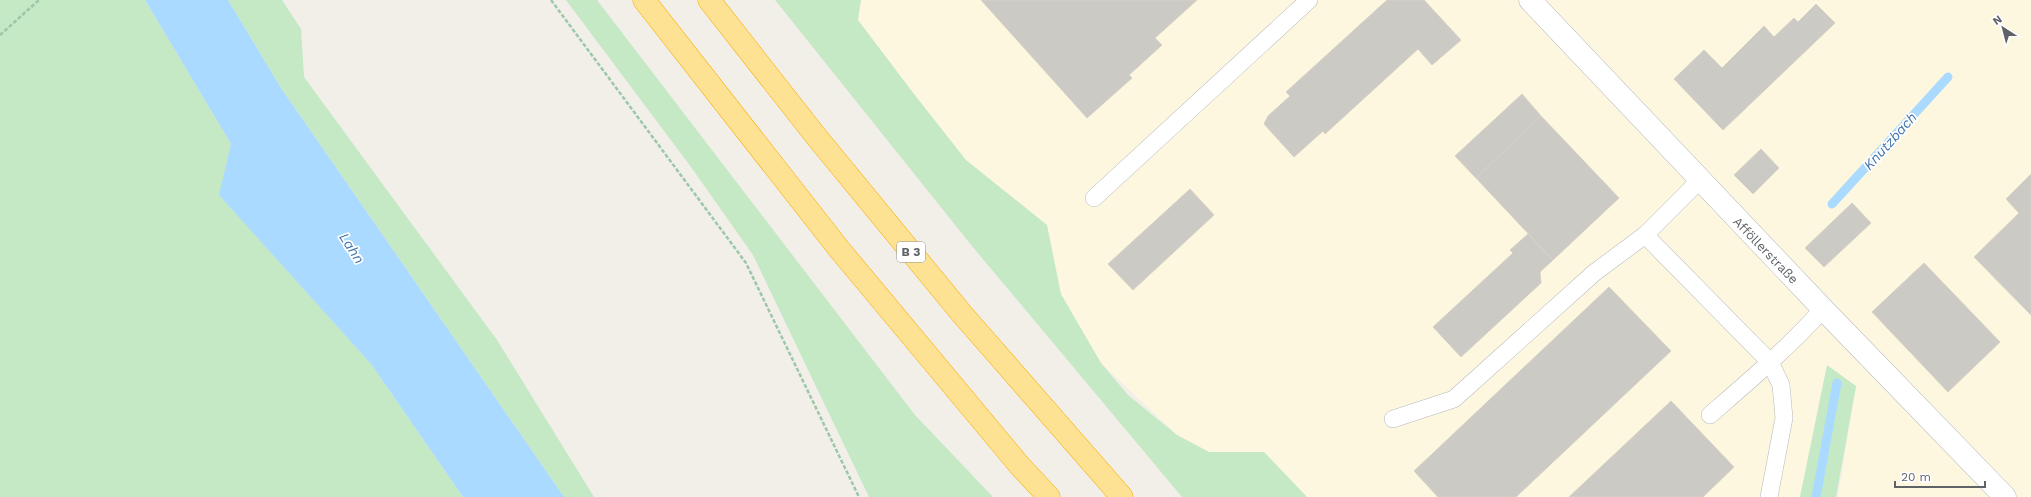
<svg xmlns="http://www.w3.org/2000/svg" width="2031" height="497" font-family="'Work Sans',sans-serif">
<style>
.commercial{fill:#fef7e0}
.green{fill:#c5e8c5}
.water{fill:#aadaff}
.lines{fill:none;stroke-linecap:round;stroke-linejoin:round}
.stream{stroke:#aadaff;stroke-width:9}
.building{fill:#cccac5;stroke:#d6d1c6}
.lane-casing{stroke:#b5b8bc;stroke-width:18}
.secondary-casing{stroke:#b6babf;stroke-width:23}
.highway-casing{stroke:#f9ab00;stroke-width:23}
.path{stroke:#9cc7a9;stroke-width:2.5;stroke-dasharray:4 2;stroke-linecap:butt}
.lane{stroke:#fff;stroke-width:17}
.secondary{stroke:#fff;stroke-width:22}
.highway{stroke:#fde293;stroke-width:22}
.labels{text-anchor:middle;stroke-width:3.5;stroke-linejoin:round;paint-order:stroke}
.shield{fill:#fff;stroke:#8f9295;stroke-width:1}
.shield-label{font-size:12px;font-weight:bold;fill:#5f6368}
.street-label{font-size:13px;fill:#5f6368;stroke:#fff}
.water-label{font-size:14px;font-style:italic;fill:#4174aa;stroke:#fff}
</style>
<rect width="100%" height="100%" fill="#f1efe8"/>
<path class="commercial" d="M828 0H2031V497H1838L1856 386 1827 366 1800 497H1307L1264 452H1209L1177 435 1101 363Z"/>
<path class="green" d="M0 0H145L231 144 220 195 371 364 463 497H0Z
M228 0H282L301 29 304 77 497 340 594 497H564L281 88Z
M566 0H597L915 415 993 497H869L753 255 691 167Z
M775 0H861L858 20 914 94 966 160 1047 225 1061 294 1101 363 1128 395 1177 435 1209 452H1264L1307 497H1182L972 246Z
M1827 365 1856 386 1836 497H1800Z"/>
<path class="water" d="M145 0H228L281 88 564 497H463L371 364 219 195 231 144Z"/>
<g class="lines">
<path class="stream" d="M1832 204 1948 77
M1816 497 1837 383"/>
</g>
<path class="building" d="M981 0H1197L1155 38 1162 45 1129 75 1132 78 1087 118Z
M1387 0H1424L1461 40 1432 65 1418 49 1325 134 1323 131 1294 157 1264 124 1268 116 1290 96 1286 92Z
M1816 4 1835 23 1723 130 1674 79 1704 50 1722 68 1764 26 1774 37 1794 18 1798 22Z
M1522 94 1541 116 1476 178 1455 156Z
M1541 116 1619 198 1553 260 1476 178Z
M1761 149 1779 168 1753 194 1734 175Z
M2031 174V315L1974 257 2019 213 2006 199Z
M1190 189 1214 215 1133 290 1108 264Z
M1852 203 1871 223 1824 267 1805 248Z
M1528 234 1553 260 1540 272 1541 283 1461 357 1433 327 1513 253 1510 250Z
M1924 263 2000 342 1948 392 1872 312Z
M1609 287 1671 351 1516 497H1438L1414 471Z
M1671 401 1734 467 1703 497H1569Z"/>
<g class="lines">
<g class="lane-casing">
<path id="lane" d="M1094 198 1309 0
M1645 235 1770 362 1781 385 1784 418 1769 497
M1710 415C1749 381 1788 348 1823 309
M1393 419 1454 399 1594 273 1645 235 1700 180"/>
</g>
<g class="secondary-casing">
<path id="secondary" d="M1530 0 1823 309 2005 497"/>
</g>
<g class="highway-casing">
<path id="highway" d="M644 0 839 249 1020 466 1049 497
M709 0 815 135 962 314 1122 497"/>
</g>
<path class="path" d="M551 0 746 263 859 497
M0 35 39 0"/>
<use href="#lane" class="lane"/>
<use href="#secondary" class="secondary"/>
<use href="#highway" class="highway"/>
</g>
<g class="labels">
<rect class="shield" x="897" y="242" width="28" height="20" rx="3"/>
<g class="shield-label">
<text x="911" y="256">B 3</text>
</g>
<g class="street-label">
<text transform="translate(1766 250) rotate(46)" y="5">Afföllerstraße</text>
</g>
<g class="water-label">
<text transform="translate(1890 141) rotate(-48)" y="5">Knutzbach</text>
<text transform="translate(352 248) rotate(57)" y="5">Lahn</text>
</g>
</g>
<g transform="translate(2003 28) rotate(324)" stroke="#ffffff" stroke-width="3" paint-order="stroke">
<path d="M0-3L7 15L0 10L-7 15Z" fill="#5f6368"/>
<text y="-6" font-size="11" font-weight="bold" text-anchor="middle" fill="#5f6368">N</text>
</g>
<path d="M1895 481v6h90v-6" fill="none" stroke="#5f6368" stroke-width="2"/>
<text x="1901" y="481" font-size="12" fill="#5f6368" stroke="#ffffff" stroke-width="3" paint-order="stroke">20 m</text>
</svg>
